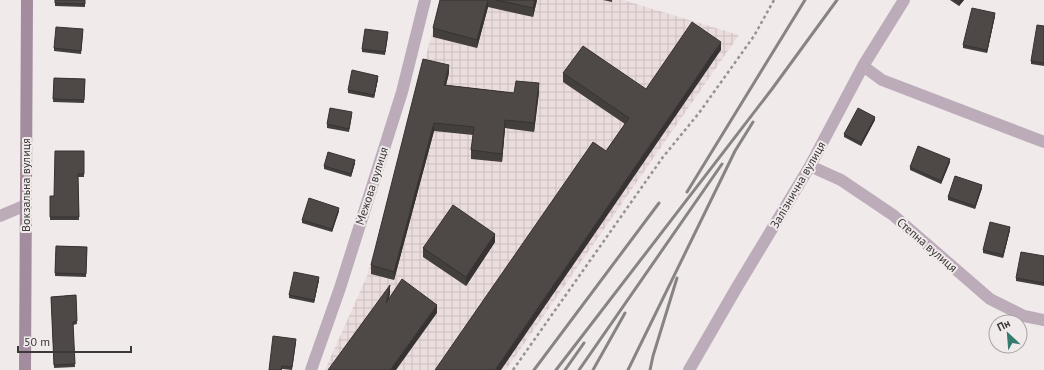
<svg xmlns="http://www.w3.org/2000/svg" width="1044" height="370" font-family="'PT Sans',sans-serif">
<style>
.industrial{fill:url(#industrial-grid)}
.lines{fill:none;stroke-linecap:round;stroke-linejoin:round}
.path{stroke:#969192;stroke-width:2.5;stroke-dasharray:3 3;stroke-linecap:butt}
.street{stroke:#bcacb9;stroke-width:12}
.secondary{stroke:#a48c9f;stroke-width:12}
.rail{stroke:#888384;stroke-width:3}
.wall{fill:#433f3d}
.shaded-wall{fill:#373332}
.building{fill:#4e4947;stroke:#373332}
.labels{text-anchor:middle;stroke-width:4;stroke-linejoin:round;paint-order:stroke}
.street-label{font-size:12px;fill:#3b3838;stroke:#f1eaeb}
</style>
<defs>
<pattern id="industrial-grid" width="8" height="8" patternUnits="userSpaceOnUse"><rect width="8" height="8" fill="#ebdcde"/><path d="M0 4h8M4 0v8" fill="none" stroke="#cabebf"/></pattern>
</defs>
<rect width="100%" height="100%" fill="#f1eaeb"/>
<path class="industrial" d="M441 0H623L739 35 506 370H325L367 276Z"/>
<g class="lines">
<path class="path" d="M513 370 663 157 699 113 754 36 774 0"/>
<path class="street" d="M863 66 882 80 1044 142
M810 166 841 180 893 215 990 299 1024 316 1044 320
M0 216 26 205
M311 370 340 288 402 92 425 0
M689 370 737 287 810 166 863 66 904 0"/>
<path class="secondary" d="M25 370 27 0"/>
<path class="rail" d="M687 192 805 0
M534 370 659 203
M556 370 772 89 837 0
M565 370 584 343
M579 370 722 164
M593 370 625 313
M628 370 735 151 753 122
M650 370 653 356 677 278"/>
</g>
<path class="wall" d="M55 0H85V7L55 6Z
M440 0H537L533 17 488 7 477 48 433 37V28Z
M603 0H612V2Z
M950 0H964L959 6Z
M995 16 987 53 963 48V45Z
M1044 26V66L1031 64V61Z
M83 32 81 54 54 51V48Z
M388 36 385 55 362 52V49Z
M721 50 606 151 625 124 563 82V73L646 89Z
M449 73 446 85 514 93 539 92 534 132 505 128 502 162 471 159V150L473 135 434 131 394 280 371 274V265Z
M54 78 85 79 84 103 53 102Z
M378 79 374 98 348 93V90Z
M352 115 349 132 327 128V124Z
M875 120 861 146 844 137V134Z
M84 151V177H78L79 220H50V196H54Z
M950 162 941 184 910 170V167Z
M355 163 351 177 324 169V166Z
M982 188 975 209 948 200V197Z
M339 211 332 232 302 223V220Z
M1010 230 1003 258 983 253V250Z
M495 242 466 286 423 257V248Z
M56 246 87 247 86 277 55 276Z
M1044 256V286L1016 281V278Z
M319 280 314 303 289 298V295Z
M76 295 77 324 73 325 75 367 54 368 51 297Z
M296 342 292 370 282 369V370H269Z"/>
<path class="shaded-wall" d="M488 0V7L477 48V40Z
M535 0H537L533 17V8Z
M961 0H964L959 6V3Z
M995 13V16L987 53V50Z
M721 42V50L501 370H495Z
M449 65V73L444 93V85Z
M378 76V79L374 98V95Z
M539 83V92L534 132V123Z
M875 117V120L861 146V143Z
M505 120V128L502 162V154Z
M434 123V131L394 280V272Z
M950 159V162L941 184V181Z
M355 160V163L351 177V174Z
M982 185V188L975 209V206Z
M339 208V211L332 232V229Z
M1010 227V230L1003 258V255Z
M495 234V242L466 286V277Z
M319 277V280L314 303V300Z
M390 285V294L386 312V303Z
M437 305V313L396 370H390Z"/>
<path class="building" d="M55 0H85V4L55 3Z
M440 0H488L477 40 433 28Z
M496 0H535L533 8Z
M955 0H961L959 3Z
M972 8 995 13 987 50 963 45Z
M692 22 721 42 495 370H435L593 142 606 151 629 118 563 73 583 46 646 89Z
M1037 25 1044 26V63L1031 61Z
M56 27 83 29 81 51 54 48Z
M365 29 388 32 385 52 362 49Z
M423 59 449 65 444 85 514 93 516 81 539 83 534 123 505 120 502 154 471 150 474 127 434 123 394 272 371 265Z
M352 70 378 76 374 95 348 90Z
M54 78 85 79 84 100 53 99Z
M330 108 352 112 349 129 327 124Z
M858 108 875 117 861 143 844 134Z
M918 146 950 159 941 181 910 167Z
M55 151H84V174H78L79 217H50V196H54Z
M328 152 355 160 351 174 324 166Z
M955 176 982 185 975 206 948 197Z
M309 198 339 208 332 229 302 220Z
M453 205 495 234 466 277 423 248Z
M990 222 1010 227 1003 255 983 250Z
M56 246 87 247 86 274 55 273Z
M1021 252 1044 256V283L1016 278Z
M294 272 319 277 314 300 289 295Z
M402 279 437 305 390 370H328L390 285 386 303Z
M76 295 77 321 73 322 75 364 54 365 51 297Z
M273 336 296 339 292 367 282 366 281 370H269Z"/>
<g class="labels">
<g class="street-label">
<text transform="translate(26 185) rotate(-90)" y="4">Вокзальна вулиця</text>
<text transform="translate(798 185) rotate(-60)" y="4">Залізнична вулиця</text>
<text transform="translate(372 186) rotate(-72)" y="4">Межова вулиця</text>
<text transform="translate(927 245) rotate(41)" y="4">Степна вулиця</text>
</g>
</g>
<g transform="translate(1008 334) rotate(334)"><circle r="19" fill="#f1eaeb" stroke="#a8a3a3"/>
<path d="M0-3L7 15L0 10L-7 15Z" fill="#367b6f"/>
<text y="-6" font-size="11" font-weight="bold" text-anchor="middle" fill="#3b3838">Пн</text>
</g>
<path d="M18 346v6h113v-6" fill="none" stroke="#3b3838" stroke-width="2"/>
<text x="24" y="346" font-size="12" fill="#3b3838" stroke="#f1eaeb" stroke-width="3" paint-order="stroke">50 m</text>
</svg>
